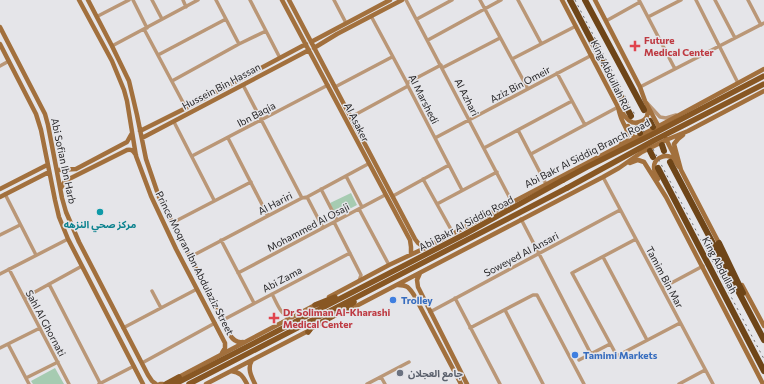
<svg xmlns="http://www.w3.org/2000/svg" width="764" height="384" font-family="Commissioner,'Noto Sans Arabic',sans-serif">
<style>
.green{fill:#a6cbb1}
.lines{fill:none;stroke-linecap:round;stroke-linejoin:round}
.street{stroke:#ba9777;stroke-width:3.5}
.secondary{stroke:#a2703d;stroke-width:4.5}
.primary{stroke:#885723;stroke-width:5.5}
.highway{stroke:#6e4518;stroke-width:6}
.rail{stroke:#6c6b6e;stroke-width:1;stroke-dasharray:2 4;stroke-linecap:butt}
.primary-bridge{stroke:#885723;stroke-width:5.5}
.health-dot{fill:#e0444e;stroke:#e5e5e9;stroke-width:1.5}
.culture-dot{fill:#0f9aa8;stroke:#e5e5e9;stroke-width:1.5}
.shop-dot{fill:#3f7fe0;stroke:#e5e5e9;stroke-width:1.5}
.worship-dot{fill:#6b7280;stroke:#e5e5e9;stroke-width:1.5}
.labels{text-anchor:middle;stroke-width:3;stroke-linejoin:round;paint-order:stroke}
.health-label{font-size:10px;font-weight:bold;fill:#be3a42;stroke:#e5e5e9;text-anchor:start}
.street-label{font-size:10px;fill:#262527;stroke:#e5e5e9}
.culture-label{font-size:10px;font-weight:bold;fill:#0d838f;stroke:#e5e5e9}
.shop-label{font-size:10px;font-weight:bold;fill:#366cbe;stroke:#e5e5e9;text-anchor:start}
.worship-label{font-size:10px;font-weight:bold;fill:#5b616d;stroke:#e5e5e9;text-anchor:start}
</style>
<rect width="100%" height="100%" fill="#e5e5e9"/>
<path class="green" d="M351 193 357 205 336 216 330 203Z
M55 368 64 384H33L31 381Z"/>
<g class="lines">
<path class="street" d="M133 0 147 28
M152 0 162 19
M183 0 186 7
M216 0 239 44
M250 0 280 58
M334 0 346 23
M406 0 512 202
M480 0 528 89
M518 0 541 43
M639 0 675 69
M696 0 738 83
M715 0 735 38
M748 0 761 25
M98 16 129 0
M371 16 407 83 408 86 462 190
M648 17 681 0
M417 19 452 0
M606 21 640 2
M144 29 186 108
M428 40 501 0
M112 46 198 0
M158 55 226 19
M512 59 576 26
M0 66 9 61
M442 68 500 38
M557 73 585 125
M172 81 239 44 266 31
M407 83 441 65
M243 85 302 198
M335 87 392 57
M640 87 764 23
M647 103 660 117 666 118 676 115
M351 117 408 86
M174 122 214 200
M518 130 546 184
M228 138 268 216
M435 138 592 55
M484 148 572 101
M531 154 618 107
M192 156 328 85
M346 176 362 207
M603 177 713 384
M423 179 453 233
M321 189 337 220
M5 194 36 255
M393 196 449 165
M307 197 323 228
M437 204 497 172
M359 209 389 265
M521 219 591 354
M334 222 361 275 359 281
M172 223 251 182
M0 235 20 225
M636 239 572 273 617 356 680 323
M221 240 254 303
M190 257 302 198 307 197 368 164
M603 257 647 340
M9 269 69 384
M238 273 385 195
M0 274 68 239
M49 284 100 383
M662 288 703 266
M152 291 161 308
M272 294C277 303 280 314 290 318
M24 298 82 266
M455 298 500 384
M505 310 543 384
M430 312 620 210
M223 320 350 253
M123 328 197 289
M470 328 533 295H537L584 384
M8 344 29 384
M0 348 40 328
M579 360 610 344
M142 363 215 323
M381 377 385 384
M26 378 58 362
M99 384 134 366
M367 384 409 362
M679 384 705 370"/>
<path class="secondary" d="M79 0 112 61 124 90 127 101 136 156 151 196 176 249 225 343V348L222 353
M88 0 112 46 129 81 137 115 146 159 159 197 230 335C233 340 237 343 243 342
M282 0 410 240 411 247V254
M289 0 415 239 418 243 425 248
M562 0 618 107C619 111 620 116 622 120 626 130 633 135 621 143
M595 0 640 87 645 101 660 129
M0 27 45 114 48 125 62 198 66 212 79 242 148 375 152 381 156 384
M311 42 390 0
M0 44 36 114 41 130 55 200 59 217 68 239 143 384
M314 48 337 34 402 0
M619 109C623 113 626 119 630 121 635 125 645 121 647 116 648 113 648 109 647 106
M628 126 636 141
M140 131 186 108 306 44
M683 135 678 139 674 144 681 170 720 245
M142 138 309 50
M666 139 676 159
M630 163 638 160 644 162 666 197 763 384
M58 170 76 169 127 142 132 133
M658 179C656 175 654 171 654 167 654 159 663 154 671 157 674 159 677 164 679 167
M61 188 65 181 127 150C132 149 133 151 136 155
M0 189 47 165
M0 197 49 172
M420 273 417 280 418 287 467 384
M398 285C408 285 409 288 414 295L461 384
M742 285 764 326
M329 297 389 265 425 248 608 152 659 126 764 69
M341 314 603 177 619 168 642 152 666 140 688 131 764 91
M252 360C247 368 251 376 255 384
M231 371C240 372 243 376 247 384
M177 378 317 304
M160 384H163
M206 384 310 330"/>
<path class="primary" d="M315 305 335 297
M308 332 311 328 344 310 354 302
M166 384 179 377
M175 384 465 234 563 180
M189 384 567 188"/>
<path class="highway" d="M570 0 631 116
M585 0 644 110
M650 121 653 127
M637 128 640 133
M662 145 664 151
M650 151 653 157
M670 162 764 340
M658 168 764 371
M719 243 743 293"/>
<path class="rail" d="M575 0 635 115
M641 125 644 132
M653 149 764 359"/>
<path class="primary-bridge" d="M563 180 587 167 651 135 764 76
M567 188 653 141 764 84"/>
</g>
<g class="health-dot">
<path d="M633 40h4v4h4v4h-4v4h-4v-4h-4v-4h4z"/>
<path d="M272 312h4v4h4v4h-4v4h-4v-4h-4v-4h4z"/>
</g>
<circle class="culture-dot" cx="100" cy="212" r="4"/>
<g class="shop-dot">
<circle cx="393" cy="300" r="4"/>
<circle cx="575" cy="355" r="4"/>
</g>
<circle class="worship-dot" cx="400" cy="373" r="4"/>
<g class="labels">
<g class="health-label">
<text x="644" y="44">Future<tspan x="644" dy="12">Medical Center</tspan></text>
<text x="283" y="316">Dr Soliman Al-Kharashi<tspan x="283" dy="12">Medical Center</tspan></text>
</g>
<g class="street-label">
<text transform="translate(611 75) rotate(64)" y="4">King Abdullah Rd</text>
<text transform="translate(520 84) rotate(-28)" y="4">Aziz Bin Omeir</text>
<text transform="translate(221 86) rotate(-28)" y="4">Hussein Bin Hassan</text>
<text transform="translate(467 97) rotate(63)" y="4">Al Azhari</text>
<text transform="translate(424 99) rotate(63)" y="4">Al Marshedi</text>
<text transform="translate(256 114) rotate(-28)" y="4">Ibn Baqia</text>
<text transform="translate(357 122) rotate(63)" y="4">Al Asaker</text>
<text transform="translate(587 153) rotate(-27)" y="4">Abi Bakr Al Siddiq Branch Road</text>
<text transform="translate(64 161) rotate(78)" y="4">Abi Sofian Ibn Harb</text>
<text transform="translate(275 203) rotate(-28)" y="4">Al Hariri</text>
<text transform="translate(466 223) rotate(-28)" y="4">Abi Bakr Al Siddiq Road</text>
<text transform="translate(308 227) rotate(-28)" y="4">Mohammed Al Osaji</text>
<text transform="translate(521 254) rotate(-28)" y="4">Soweyed Al Ansari</text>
<text transform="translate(195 263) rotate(63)" y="4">Prince Moqran Ibn Abdulaziz Street</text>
<text transform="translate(720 265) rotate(62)" y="4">King Abdullah</text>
<text transform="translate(665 277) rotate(62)" y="4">Tamim Bin Mar</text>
<text transform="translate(282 279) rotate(-28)" y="4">Abi Zama</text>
<text transform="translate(46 323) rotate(62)" y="4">Sahl Al Ghornati</text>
</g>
<g class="culture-label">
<text x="100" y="228">مركز صحي النزهه</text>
</g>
<g class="shop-label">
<text x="401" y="304">Trolley</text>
<text x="583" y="359">Tamimi Markets</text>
</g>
<g class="worship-label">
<text x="408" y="377">جامع العجلان</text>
</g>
</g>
</svg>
